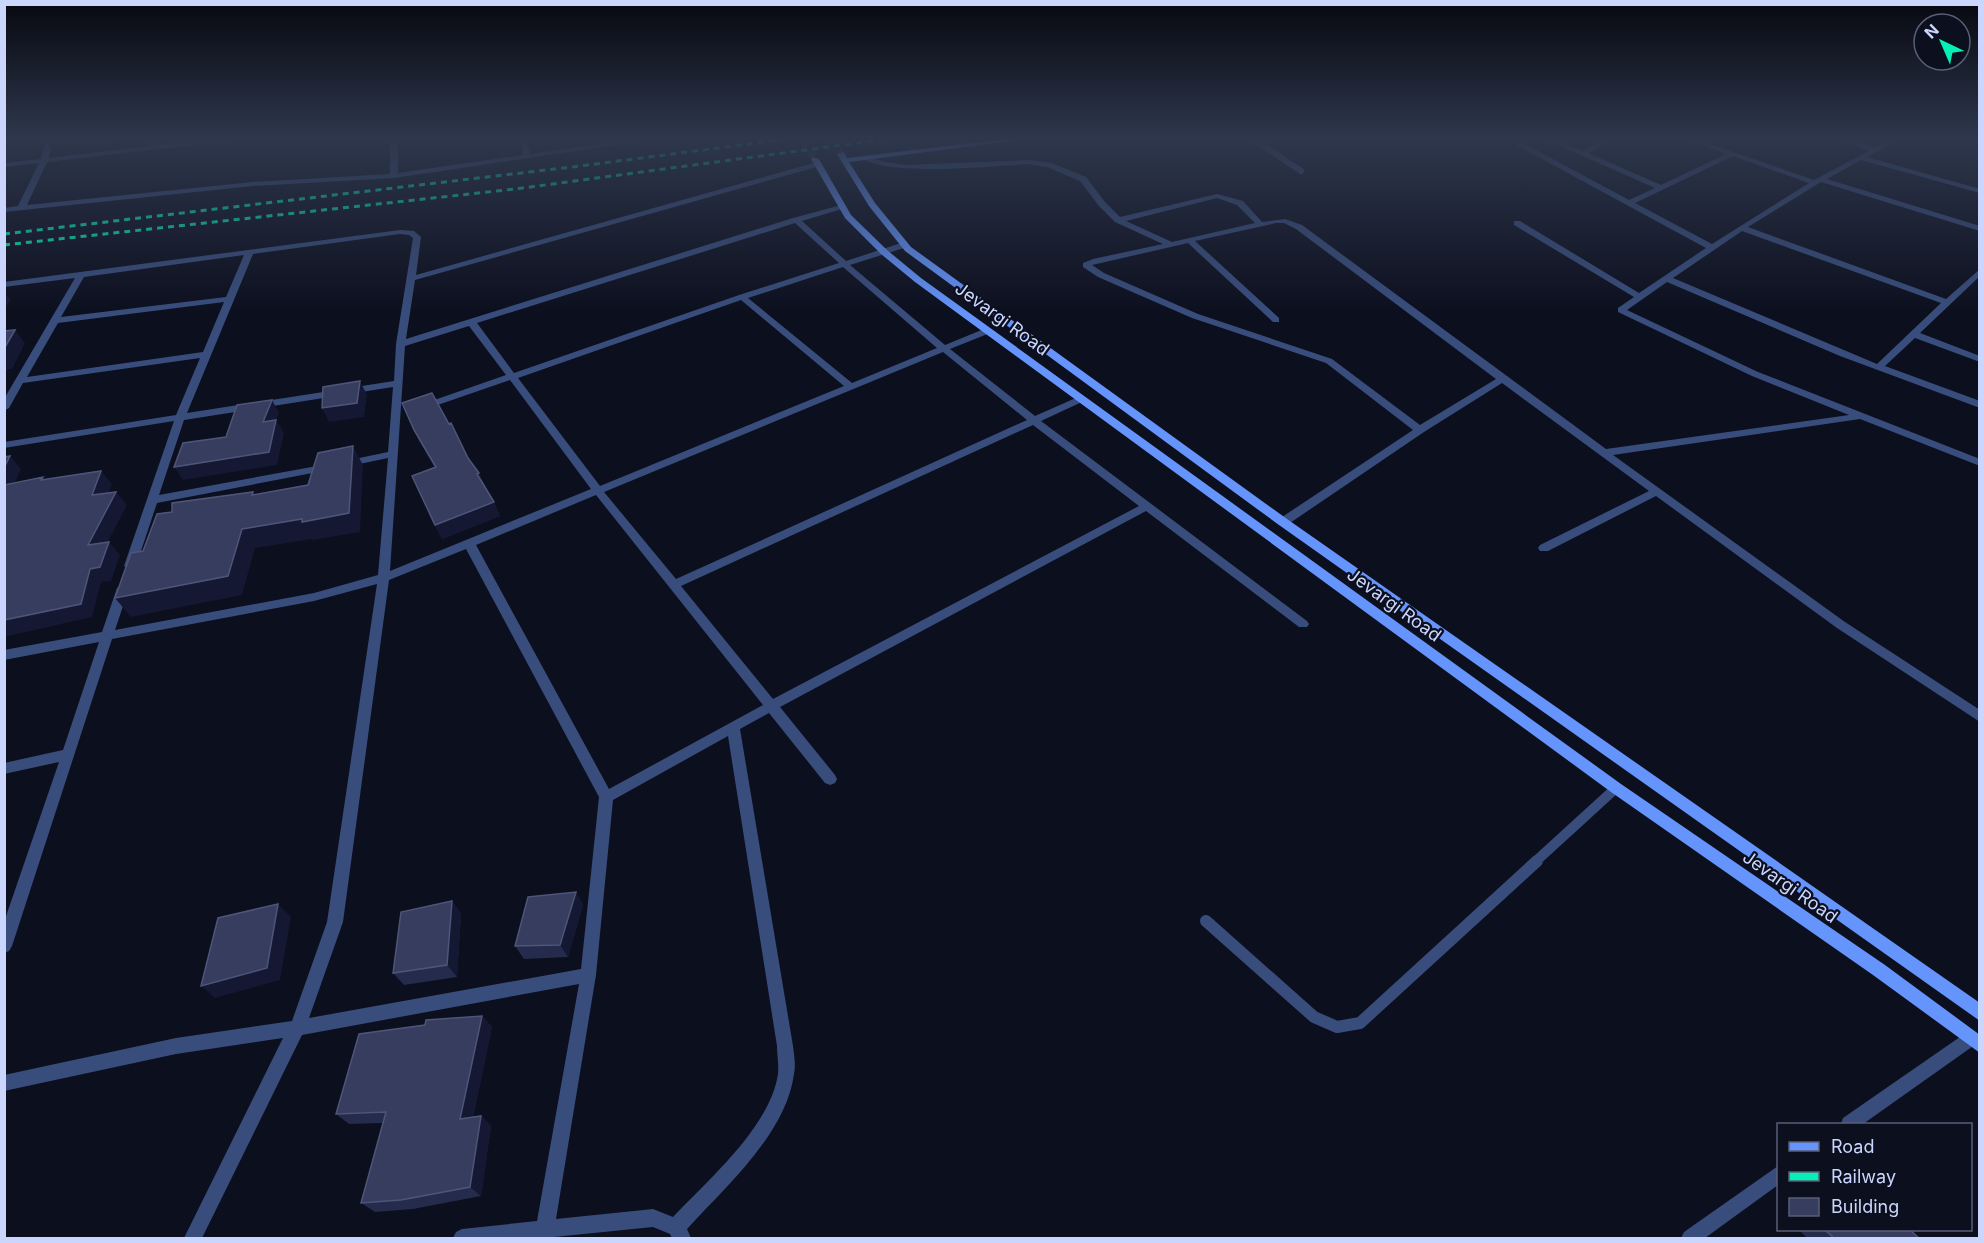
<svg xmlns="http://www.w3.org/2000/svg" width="1984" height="1243" font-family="Inter,sans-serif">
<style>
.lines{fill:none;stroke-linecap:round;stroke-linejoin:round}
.secondary-tunnel{stroke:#292d40;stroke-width:8;stroke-dasharray:8 4;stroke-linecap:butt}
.service-far2{stroke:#384d7c;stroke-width:6}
.service-far1{stroke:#384d7c;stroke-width:10}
.service{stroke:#384d7c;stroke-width:12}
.minor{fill:#384d7c;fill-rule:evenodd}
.secondary{fill:#6494fc;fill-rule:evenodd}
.rail{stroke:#05efb6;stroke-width:3;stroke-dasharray:6 5;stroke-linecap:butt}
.wall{fill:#252b4c}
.shaded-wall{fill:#141832}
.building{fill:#373d5f;stroke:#4e5578;stroke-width:1.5}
.labels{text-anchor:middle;stroke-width:4.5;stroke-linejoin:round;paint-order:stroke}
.street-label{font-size:18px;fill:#cbd6fe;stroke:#0c0f1e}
</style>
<rect width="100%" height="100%" fill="#0c0f1e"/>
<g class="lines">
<path class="secondary-tunnel" d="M804 139 815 159
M833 139 841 154"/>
<path class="service-far2" d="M1253 139 1301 171"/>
<path class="service-far1" d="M1535 862 1616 788"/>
<path class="service" d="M1206 921 1314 1017 1337 1027 1360 1023 1537 861"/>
<path class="minor" d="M46 139H53L49 158 149 146 151 139H158L156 145 219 139H246L47 162 27 205 253 182 390 174V139H398V173L523 155 520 139H527L530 154 636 139H655L394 178 253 186 4 212V208L18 206 39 163 4 167V163L41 159Z
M1545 139H1554L1582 151 1604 139H1613L1588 153 1661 185 1726 154 1686 139H1696L1814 180 1869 151 1838 139H1849L1874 148 1892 139H1901L1867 157 1980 189V193L1861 160 1827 179 1980 226V231L1821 182 1748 227 1946 299 1980 269V276L1920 333 1980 356V362L1915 338 1885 366 1980 401V408L1840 356 1667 282 1627 310 1758 372 1980 459V466L1860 419 1613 455 1845 622 1980 710V722L1837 628 1656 496 1548 551H1540L1538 548 1540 545 1649 491 1502 383 1424 432 1287 525H1279L1278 522 1279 519 1413 430 1326 363 1192 318 1098 277 1083 267V263L1093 259 1163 244 1115 222 1099 206 1080 181 1047 167 1029 164C990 166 893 177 861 158L865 156 886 162 906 165 1029 160 1052 163 1086 177 1105 202 1120 217 1217 194 1243 201 1262 222 1285 219 1302 225 1606 449 1849 415 1752 376 1618 312V308L1634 297 1514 225V221H1520L1639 293 1706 248 1516 145 1523 143 1629 200 1655 188ZM1733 156 1809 183 1712 244 1635 203ZM1217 198 1237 205 1255 223 1172 242 1126 221ZM1276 223H1284L1296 229 1496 379 1420 425 1332 359 1198 314 1104 273 1092 265 1188 243 1273 322H1279V318L1195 241ZM1742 231 1941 303 1877 364 1673 278Z
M817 162H820V166L415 280 406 339 793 218 845 204V208L802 221 846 261 901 243H907V247L850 265 945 345 984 329H990V333L950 349 1035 416 1078 397H1084V401L1041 421 1307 621 1309 624 1307 627H1299L1146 511 780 707 835 775 837 779 835 783 830 785 825 783 769 713 740 729 793 1046C794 1055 796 1065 794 1074 786 1134 726 1186 687 1229L691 1238H672L670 1234 653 1227 544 1238H453L456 1232 462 1229 537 1221 579 984 302 1035 202 1238H184L283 1038 176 1054 4 1091V1075L176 1038 292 1021 327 922 377 584 314 601 112 639 12 946 9 951 4 953V922L59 762 4 774V763L63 750 99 642 4 660V650L102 632 117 588 123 584 129 588 115 630 314 593 378 575 388 458 345 467 340 464 345 461 388 452 393 387 184 420 159 495 328 464 333 467 328 470 157 503 136 566 130 570 124 566 174 421 4 448V442L176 415 200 358 23 383 9 408 4 411V399L75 278 4 287V282L400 230 414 231 421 237 416 275ZM795 223 839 263 739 295 514 373 477 323ZM400 234 409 235 413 238 396 344 394 381 187 413 253 254ZM244 255 226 297 61 317 84 277ZM843 267 937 348 852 383 748 298ZM741 300 844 386 600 486 518 378ZM224 302 203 352 27 377 58 323ZM469 326 506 375 420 405V409H426L510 380 591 489 390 571 405 346ZM943 352 1027 420 676 579 604 492ZM1033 425 1139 506 773 699 681 586ZM596 495 763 705 609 789 476 545ZM466 549 599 797 581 969 309 1018 343 922 389 580ZM728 736 777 1046C777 1055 779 1065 778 1074 770 1127 709 1179 673 1217L653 1209 556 1219 596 975 613 800Z
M1970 1030 1976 1032 1978 1038 1976 1044 1863 1124H1841L1843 1118Z
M1778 1166V1185L1705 1238H1681L1684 1232Z"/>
<path class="secondary" d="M1005 139H1028L849 162 875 203 911 247 1287 519 1980 1003V1021L1279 525 905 251 869 206 837 154 844 152 847 158Z
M812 157 819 159 851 215 887 250 921 278 1621 784 1885 965 1980 1035V1053L1873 975 1611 792 915 282 881 254 845 218 811 159Z"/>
<path class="rail" d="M4 234 580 166 787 139
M4 245 515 189 887 139"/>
</g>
<path class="wall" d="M414 430 468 458 479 473 485 487 494 502 500 516 442 539 435 525V468L421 444Z
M576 892 583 905 568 957 524 959 515 946Z
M452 901 461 914 457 977 404 985 393 973Z
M482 1016 492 1027 473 1117 481 1116 491 1126 481 1196 413 1209 375 1212 361 1203 383 1123 349 1124 336 1114 425 1025Z
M1799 1230H1910L1920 1239H1808Z"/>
<path class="shaded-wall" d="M46 139H107L110 147 55 154Z
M4 292 11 300 4 309Z
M15 330 25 343 12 369H8L4 376V349Z
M360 381 367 395 364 417 329 422 322 408Z
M272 400 279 413 276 420 284 433 277 465 183 480 174 467 263 422Z
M353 446 363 465 360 532 313 540 312 539 255 548 242 595 131 617 115 598 242 529 302 519Z
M10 456 21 469 7 500 4 498V468Z
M101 471 112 484 103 509 92 495Z
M479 473 486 487 484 488 477 474Z
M116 492 127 505 99 559 88 545Z
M494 502 500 516 442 539 435 525Z
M109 542 120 555 111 581 101 582 92 617 4 637V620L90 569Z
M576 892 583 905 568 957 560 945Z
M452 901 461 914 457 977 447 965Z
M278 904 291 917 280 980 215 998 201 986Z
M482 1016 492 1027 471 1129 460 1119Z
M481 1116 491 1126 481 1196 470 1187Z"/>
<path class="building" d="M15 330 4 349V331Z
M360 381 357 403 322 408 323 387Z
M432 393 449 424 451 423 468 458 479 473 477 474 494 502 435 525 412 476 436 467 414 430 402 403Z
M272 400 263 422 276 420 269 452 174 467 183 443 226 437 237 405Z
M353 446 349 513 302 522V519L242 529 228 576 115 598 131 553 143 551 157 514 172 512V503L253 492 252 495 308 485 318 453Z
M10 456 4 468V457Z
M101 471 92 495 116 492 88 545 109 542 100 567 90 569 81 604 4 620V485L43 477 41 480Z
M576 892 560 945 515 946 528 897Z
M452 901 447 965 393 973 401 912Z
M278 904 267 968 201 986 218 918Z
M482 1016 460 1119 481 1116 470 1187 401 1200 361 1203 386 1112 336 1114 359 1034 425 1025 426 1020Z
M1825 1230H1910L1920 1239H1835Z"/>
<linearGradient id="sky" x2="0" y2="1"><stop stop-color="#070810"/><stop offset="0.44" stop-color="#2e374c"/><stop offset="1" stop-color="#2e374c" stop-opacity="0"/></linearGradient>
<rect width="1984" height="313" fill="url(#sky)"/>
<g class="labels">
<g class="street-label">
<text transform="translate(1002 319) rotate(36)" y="6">Jevargi Road</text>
<text transform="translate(1394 605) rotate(36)" y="6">Jevargi Road</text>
<text transform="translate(1790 887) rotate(35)" y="6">Jevargi Road</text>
</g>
</g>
<rect width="1984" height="1243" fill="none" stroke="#cbd6fe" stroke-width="12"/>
<rect x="1777" y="1123" width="195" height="108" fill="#0c0f1e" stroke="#585f78" stroke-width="1.5"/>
<rect x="1789" y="1142" width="30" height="9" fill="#6494fc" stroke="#585f78" stroke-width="1.5"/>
<text x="1831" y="1153" font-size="18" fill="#cbd6fe">Road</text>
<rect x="1789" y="1172" width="30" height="9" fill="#05efb6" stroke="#585f78" stroke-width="1.5"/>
<text x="1831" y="1183" font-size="18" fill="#cbd6fe">Railway</text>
<rect x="1789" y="1198" width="30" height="18" fill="#373d5f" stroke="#585f78" stroke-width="1.5"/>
<text x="1831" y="1213" font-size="18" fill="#cbd6fe">Building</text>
<g transform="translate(1942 42) rotate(316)"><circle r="28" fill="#0c0f1e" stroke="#585f78" stroke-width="1.5"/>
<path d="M0-4.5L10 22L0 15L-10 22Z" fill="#05efb6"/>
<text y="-9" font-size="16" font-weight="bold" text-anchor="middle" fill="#cbd6fe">N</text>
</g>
</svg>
